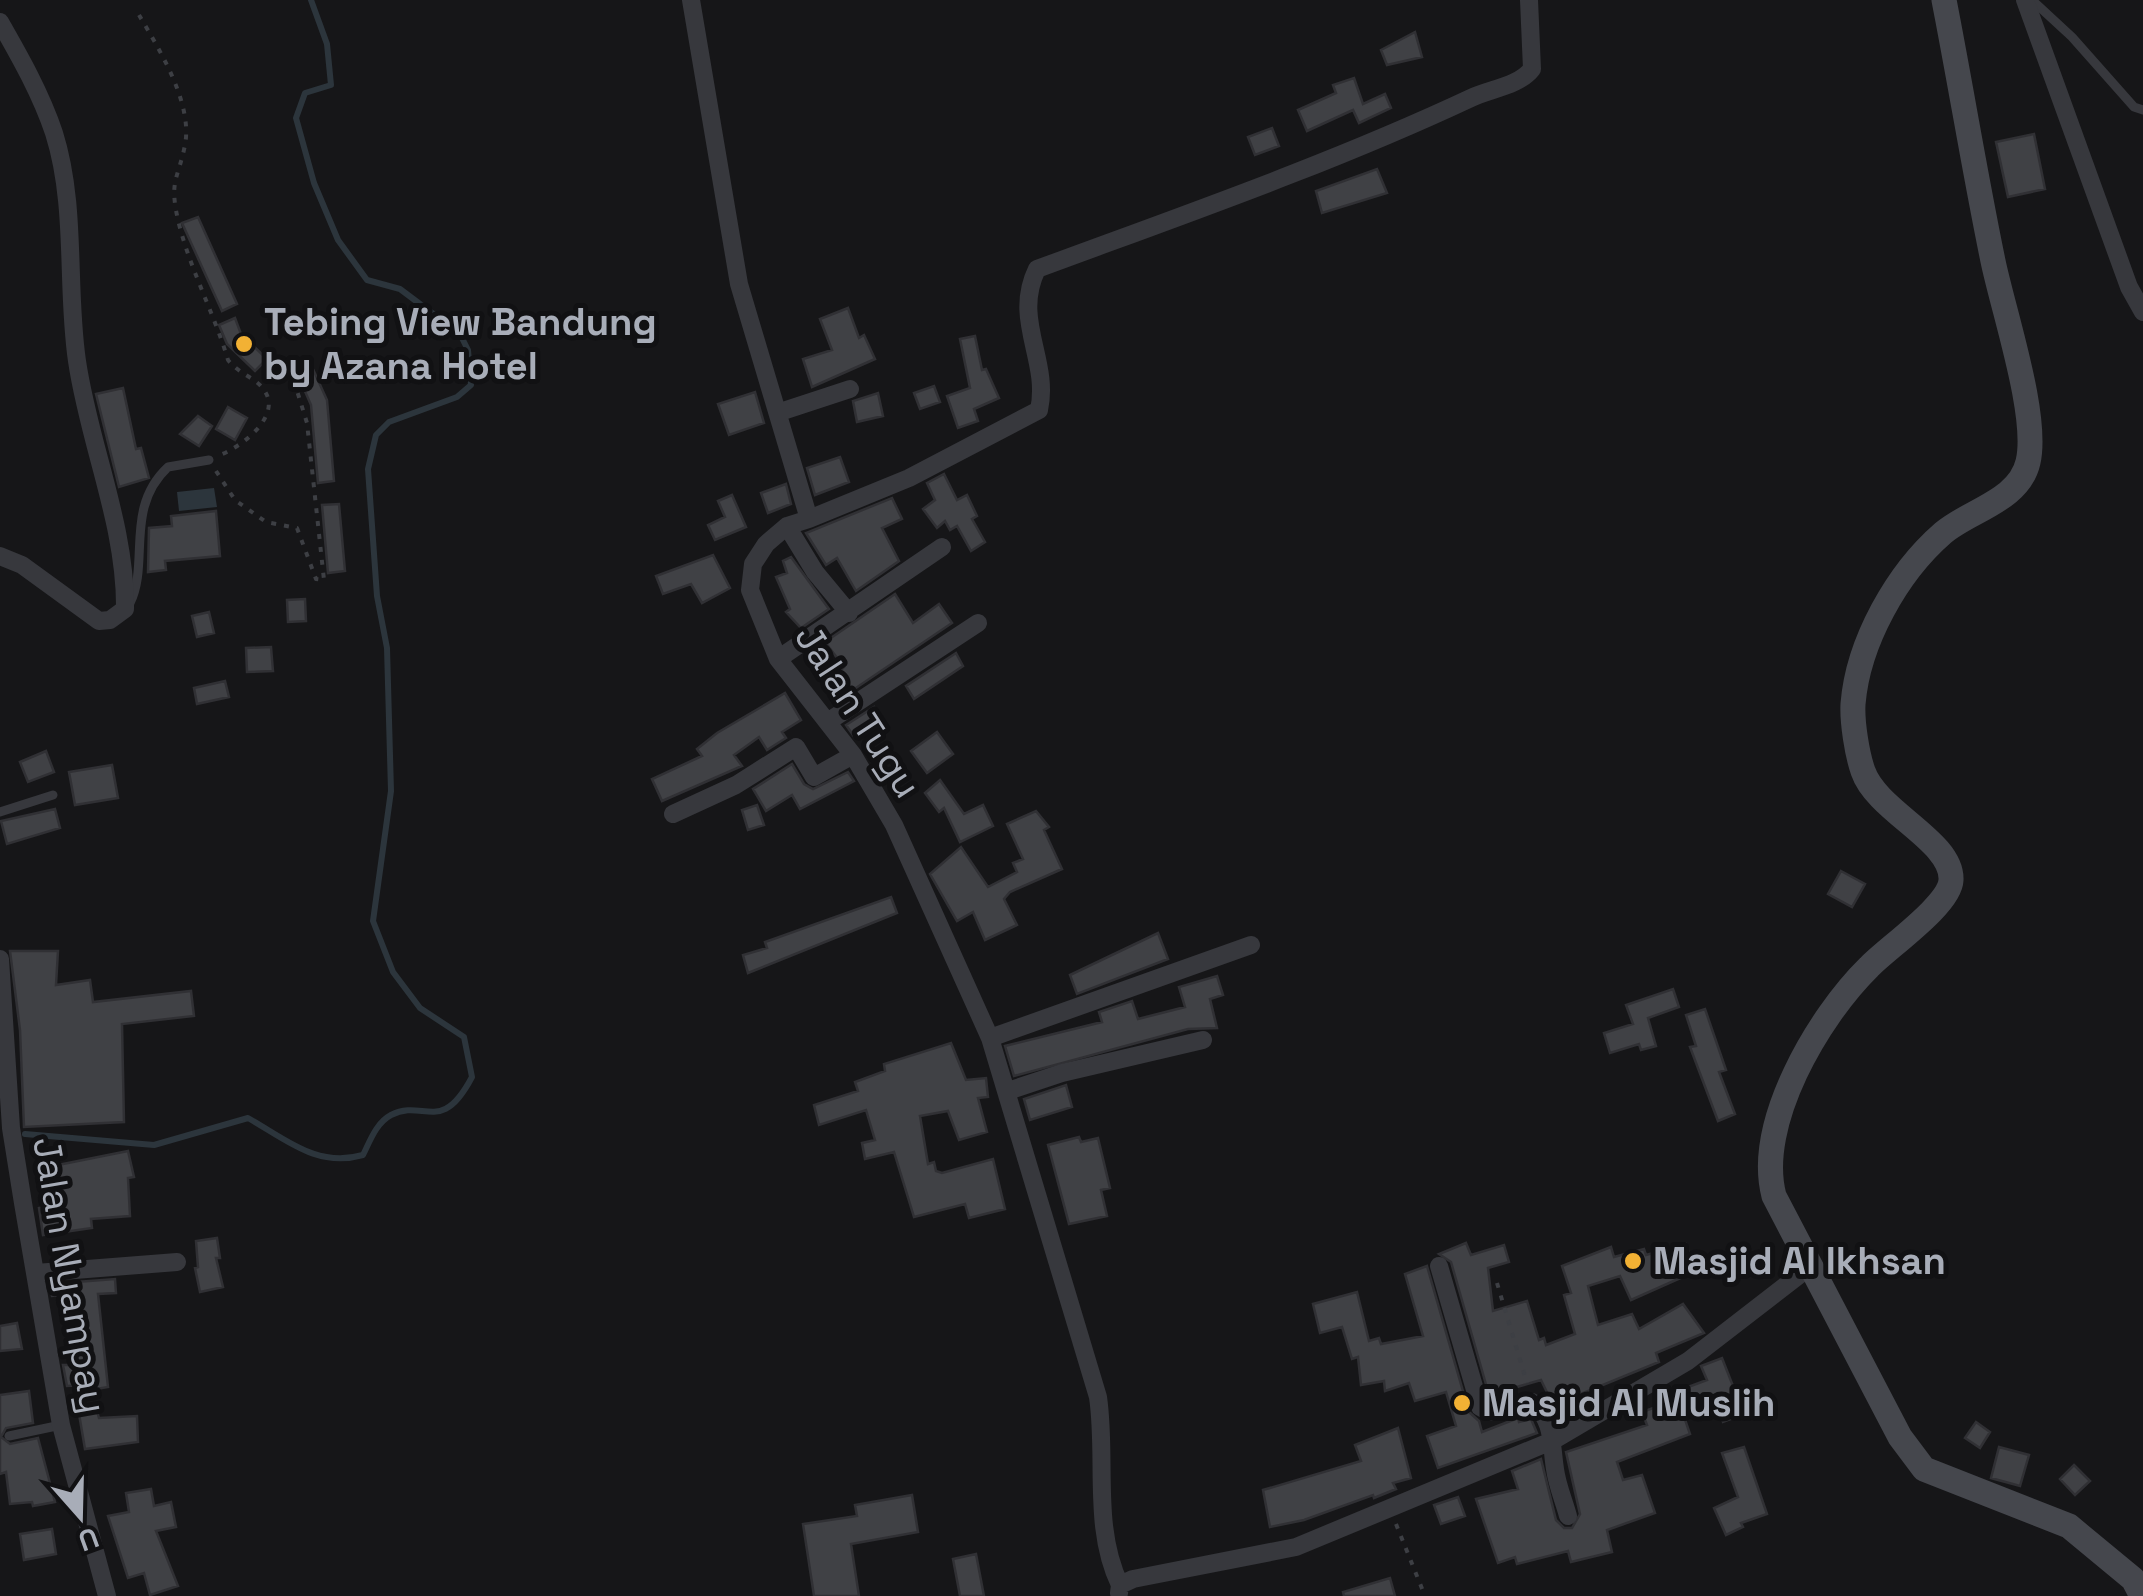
<svg xmlns="http://www.w3.org/2000/svg" width="2143" height="1596" font-family="'Space Grotesk',sans-serif">
<style>
.water{fill:#2c353c}
.lines{fill:none;stroke-linecap:round;stroke-linejoin:round}
.stream{stroke:#2c353c;stroke-width:6}
.building{fill:#404145;stroke:#303034;stroke-width:2.5}
.path{stroke:#3d3f44;stroke-width:4;stroke-dasharray:5 8;stroke-linecap:butt}
.service{stroke:#37383d;stroke-width:9}
.minor{stroke:#37383d;stroke-width:18}
.secondary{stroke:#45474d;stroke-width:25}
.poi-dot{fill:#f2b134;stroke:#111113;stroke-width:4}
.labels{text-anchor:middle;stroke-width:10;stroke-linejoin:round;paint-order:stroke}
.poi-label{font-size:38px;font-weight:bold;fill:#a8adb8;stroke:#111113;text-anchor:start}
.street-label{font-size:38px;fill:#a8adb8;stroke:#111113}
</style>
<rect width="100%" height="100%" fill="#161618"/>
<path class="water" d="M214 488 217 507 179 511 177 492Z"/>
<g class="lines">
<path class="stream" d="M25 1134 154 1145 248 1118C287 1140 317 1168 363 1155 370 1141 376 1123 391 1115 424 1098 441 1136 472 1077L464 1037 420 1008 393 972 373 921 391 791 387 648 377 596 368 469 376 435 389 422 457 397 471 385 468 350 460 334 400 289 367 280 338 240 314 183 296 118 305 93 331 85 327 44 311 0"/>
</g>
<path class="building" d="M1415 32 1422 57 1387 65 1381 50Z
M1354 78 1363 104 1385 94 1391 108 1359 123 1353 110 1307 131 1298 110 1336 93 1333 85Z
M1272 128 1279 146 1255 155 1248 137Z
M2034 134 2045 189 2008 197 1996 142Z
M1377 169 1387 193 1322 213 1316 191Z
M198 217 237 304 222 311 182 223Z
M848 308 859 338 864 335 875 359 812 387 803 359 832 350 820 319Z
M235 318 241 334 267 359 255 371 227 344 219 325Z
M975 336 982 370 986 369 999 398 974 409 978 421 958 428 947 396 970 388 960 339Z
M312 367 327 400 334 481 318 483 311 405 297 373Z
M934 386 940 402 920 409 914 393Z
M123 388 136 449 141 448 149 478 119 487 96 394Z
M755 392 764 423 729 435 718 404Z
M878 393 883 416 857 422 853 401Z
M228 407 247 418 235 440 216 429Z
M198 416 212 426 199 446 180 434Z
M840 457 849 482 815 495 807 468Z
M944 474 957 500 967 495 977 516 972 519 985 542 971 551 957 526 950 530 945 521 937 528 923 509 935 500 927 483Z
M786 484 791 504 768 513 761 493Z
M732 495 746 527 715 540 708 525 725 517 718 501Z
M892 498 902 519 882 528 899 561 856 591 837 558 826 565 806 533Z
M339 504 345 571 328 573 322 505Z
M216 511 220 556 165 561 166 570 148 572 149 528 172 526 171 516Z
M713 555 730 588 702 603 691 584 663 594 656 576Z
M791 557 829 609 801 628 786 612 790 609 776 577 787 573 783 561Z
M895 594 913 623 939 604 952 623 850 692 834 678 844 667 825 642Z
M305 599 306 621 288 622 287 600Z
M209 612 214 633 197 637 192 616Z
M271 647 273 671 247 672 246 648Z
M956 653 963 666 914 699 906 686Z
M225 681 229 697 197 704 194 688Z
M785 693 801 720 782 732 786 738 767 750 759 737 734 755 742 766 662 801 652 779 702 756 697 749 717 733Z
M874 707 881 719 853 735 846 725Z
M937 732 953 754 927 773 911 751Z
M46 751 54 772 28 782 20 762Z
M792 764 804 784 813 789 848 772 854 781 800 809 792 795 766 811 753 789Z
M112 765 118 798 75 805 69 772Z
M940 780 964 814 983 805 993 826 960 842 944 808 939 812 925 793Z
M757 805 764 825 748 830 742 810Z
M55 809 60 828 7 844 1 821Z
M1036 811 1049 827 1044 830 1062 869 1010 892 1004 899 1017 925 985 940 973 912 957 921 930 874 961 847 988 887 1017 872 1013 863 1023 859 1007 824Z
M1841 871 1865 884 1852 907 1828 894Z
M891 897 897 913 748 973 743 955 767 948 765 942Z
M1158 933 1168 959 1077 994 1070 975Z
M10 951H58L56 985 90 980 93 1002 191 991 194 1016 122 1024 124 1122 24 1127 20 1030Z
M1217 976 1223 995 1210 999 1217 1028 1188 1029 1014 1076 1005 1046 1102 1022 1099 1012 1132 1001 1138 1019 1185 1007 1179 987Z
M1673 989 1679 1007 1648 1018 1656 1046 1641 1050 1639 1044 1610 1053 1604 1033 1633 1024 1626 1005Z
M1705 1009 1726 1070 1719 1072 1735 1114 1718 1121 1690 1047 1696 1046 1686 1015Z
M951 1043 966 1080 986 1078 988 1097 978 1098 987 1132 959 1140 948 1111 920 1116 928 1164 934 1162 936 1171 942 1173 993 1159 1005 1209 969 1218 965 1204 914 1217 894 1152 865 1159 862 1143 875 1140 866 1110 819 1125 814 1105 858 1091 855 1082 885 1071 884 1064Z
M1066 1085 1072 1107 1030 1120 1024 1099Z
M1079 1137 1081 1142 1098 1138 1110 1188 1101 1190 1107 1216 1069 1224 1048 1145Z
M128 1151 134 1177 128 1178 130 1216 91 1219 92 1228 43 1235 39 1208 62 1204 53 1166Z
M217 1238 220 1258H216L223 1287 200 1292 195 1268 198 1267 196 1241Z
M1466 1243 1471 1255 1504 1245 1509 1262 1488 1268 1493 1311 1527 1301 1539 1340 1544 1338 1546 1345 1575 1334 1564 1295 1571 1293 1562 1266 1611 1247 1614 1257 1644 1249 1646 1255 1686 1244 1694 1272 1631 1300 1620 1276 1588 1286 1598 1325 1632 1314 1639 1329 1683 1304 1704 1333 1656 1353 1659 1362 1571 1398 1574 1405 1556 1411 1541 1380 1489 1395 1451 1262 1439 1254Z
M1427 1266 1469 1412 1479 1421 1482 1432 1518 1418 1519 1422 1531 1419 1537 1433 1438 1468 1427 1436 1456 1426 1446 1392 1415 1401 1409 1383 1385 1391 1384 1381 1361 1385 1358 1357 1352 1359 1342 1327 1320 1333 1313 1304 1357 1292 1369 1341 1379 1338 1381 1344 1423 1336 1405 1274Z
M115 1279 116 1293 98 1294 108 1387 85 1391 84 1385 67 1386 63 1365H70L62 1295 52 1296 50 1284Z
M17 1323 22 1349 0 1351V1326Z
M1722 1358 1744 1414 1723 1422 1714 1398 1687 1408 1680 1390 1707 1380 1701 1366Z
M29 1391 33 1423 6 1428 1 1437 10 1444 38 1438 55 1502 33 1506 32 1502 10 1504 6 1472 0 1474V1395Z
M1678 1399 1690 1434 1617 1462 1623 1480 1642 1475 1655 1513 1607 1530 1612 1552 1571 1562 1568 1551 1517 1564 1515 1557 1498 1563 1476 1499 1518 1489 1512 1471 1541 1459 1556 1520 1564 1528H1572L1580 1514 1566 1452 1647 1425 1642 1412Z
M97 1411 99 1418 137 1416 138 1442 85 1449 79 1414Z
M1976 1422 1990 1432 1980 1448 1965 1438Z
M1398 1428 1411 1478 1393 1483 1396 1489 1374 1498 1373 1495 1304 1520 1270 1527 1263 1490 1361 1461 1355 1445Z
M1744 1447 1767 1514 1741 1523 1743 1527 1726 1535 1714 1508 1738 1497 1722 1453Z
M1999 1447 2029 1455 2020 1486 1991 1478Z
M2074 1465 2090 1481 2075 1495 2060 1479Z
M151 1489 154 1506 171 1502 176 1527 156 1531 178 1586 150 1595 144 1573 128 1578 108 1516 129 1512 126 1493Z
M912 1495 918 1532 851 1544 859 1596H814L803 1524 857 1516 855 1505Z
M1458 1497 1465 1516 1441 1524 1434 1505Z
M52 1529 56 1554 24 1560 20 1534Z
M976 1554 984 1596H960L953 1559Z
M1390 1578 1395 1596H1344L1343 1592Z"/>
<g class="lines">
<path class="path" d="M139 15C159 49 193 103 185 145 178 180 169 180 178 220 189 267 214 313 228 360 240 375 255 377 264 390 283 416 241 447 220 455
M216 471 235 500 266 522 297 528 316 579 324 580 307 423 290 368
M1497 1283 1527 1383
M1396 1524 1425 1596"/>
<path class="service" d="M2032 0 2072 37 2134 107 2143 110
M130 603C150 563 124 508 168 467L209 460
M0 812 53 795
M9 1436 61 1425"/>
<path class="minor" d="M691 0 739 284 809 519 787 526 766 544 753 564 750 590 778 659 853 755 894 825 990 1038 1098 1397C1107 1459 1092 1527 1120 1585
M2025 0 2129 287 2143 312
M0 22C20 57 41 94 54 133 77 206 66 286 77 361 89 444 126 525 125 609L110 620 99 621 22 565 0 556
M780 412 850 389
M809 519 909 478 1039 410C1050 360 1012 320 1037 269 1183 215 1330 164 1471 98 1490 89 1519 86 1532 69L1529 0
M787 526 815 572 849 613
M778 659 942 547
M829 721 978 623
M673 814 736 785 796 747 814 777 853 755
M0 959 11 1128 23 1203 61 1425 107 1596
M990 1038 1251 945
M1008 1091 1062 1073 1203 1040
M1439 1266 1480 1407 1489 1412 1532 1402C1554 1420 1551 1444 1555 1469 1557 1485 1564 1501 1568 1516
M36 1273 177 1262
M1119 1593 1120 1585 1133 1579 1296 1547 1554 1440 1688 1361 1811 1266"/>
<path class="secondary" d="M1944 0C1961 87 1975 174 1993 261 2003 310 2039 416 2028 462 2019 501 1970 510 1943 533 1897 573 1858 642 1853 704 1852 722 1857 754 1863 771 1877 812 1953 841 1951 880 1950 905 1887 948 1869 967 1818 1017 1755 1124 1774 1196L1900 1437 1924 1469 2069 1526 2133 1579 2142 1596"/>
</g>
<g class="poi-dot">
<circle cx="244" cy="344" r="10"/>
<circle cx="1633" cy="1261" r="10"/>
<circle cx="1462" cy="1403" r="10"/>
</g>
<g class="labels">
<g class="poi-label">
<text x="264" y="335">Tebing View Bandung<tspan x="264" dy="44">by Azana Hotel</tspan></text>
<text x="1653" y="1274">Masjid Al Ikhsan</text>
<text x="1482" y="1416">Masjid Al Muslih</text>
</g>
<g class="street-label">
<text transform="translate(858 711) rotate(57)" y="13">Jalan Tugu</text>
<text transform="translate(70 1275) rotate(80)" y="13">Jalan Nyampay</text>
</g>
</g>
<g transform="translate(80 1516) rotate(160)" stroke="#111113" stroke-width="8" paint-order="stroke">
<path d="M0-8L18 38L0 25L-18 38Z" fill="#a8adb8"/>
<text y="-15" font-size="28" font-weight="bold" text-anchor="middle" fill="#a8adb8">U</text>
</g>
</svg>
